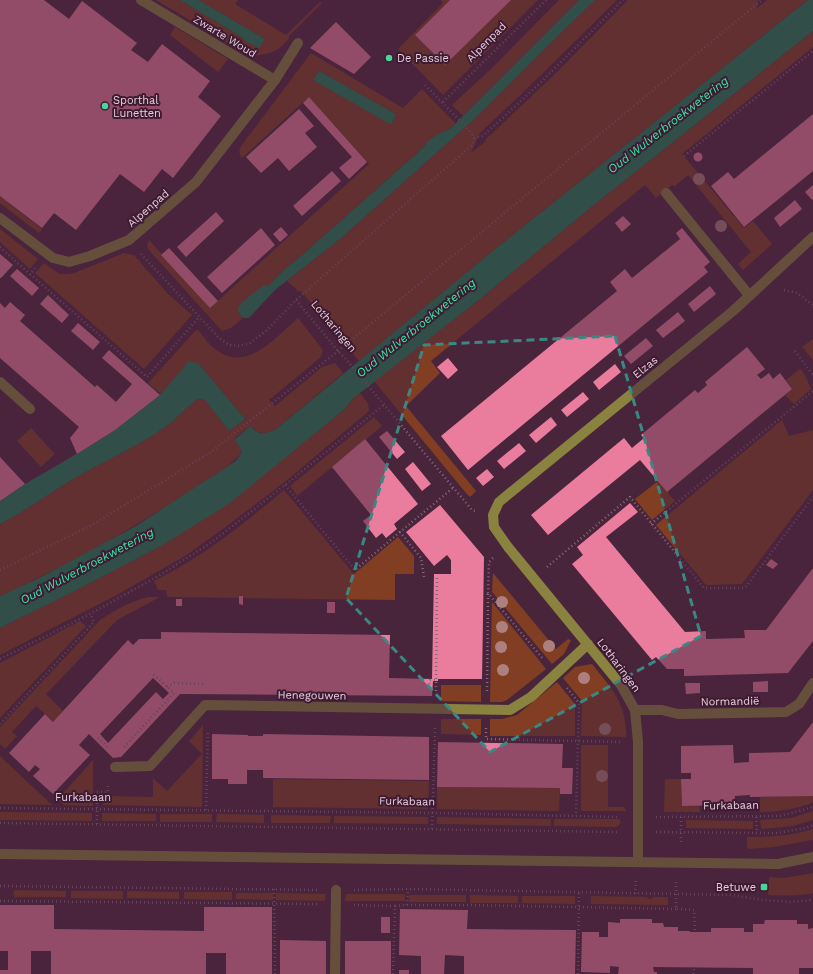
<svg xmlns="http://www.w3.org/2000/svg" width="813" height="974" font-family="'Work Sans',sans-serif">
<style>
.green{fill:#813e22;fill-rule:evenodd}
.water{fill:#16805a}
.building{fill:#ea7d9d;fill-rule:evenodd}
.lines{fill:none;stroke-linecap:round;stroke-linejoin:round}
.path{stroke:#87687b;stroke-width:2.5;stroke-dasharray:1 3;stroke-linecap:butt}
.minor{stroke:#8a823f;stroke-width:10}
.tree{fill:#ad807f}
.marked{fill:none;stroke:#3a8884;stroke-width:3;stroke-dasharray:8 5;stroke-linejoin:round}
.poi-dot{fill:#4ad49c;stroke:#3e1b32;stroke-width:1.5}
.labels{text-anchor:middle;stroke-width:4;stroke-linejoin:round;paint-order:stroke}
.street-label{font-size:11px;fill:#e6cedb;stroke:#3e1b32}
.poi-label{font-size:11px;fill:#e6cedb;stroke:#3e1b32;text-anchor:start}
.water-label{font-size:12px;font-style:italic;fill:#37e8a6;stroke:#3e1b32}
</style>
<rect width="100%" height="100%" fill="#49253c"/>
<path class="green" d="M156 0H180L243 38 247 42 265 39 199 0H238L235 4 286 35 320 2 322 3 289 36V38C278 53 264 58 245 53Z
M441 0H450L415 35 445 65 510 0H538L443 95 398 49 443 3Z
M559 0H579L463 116 452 105 492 68Z
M595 0H617L538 78 480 133 471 153 486 141 485 140 554 75 628 0H758L757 8 767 0H808L494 250 359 361 301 291 299 292 287 281 339 240 470 123Z
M175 27 228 59 218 72 170 35Z
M813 31V47L682 154 744 228 753 221 772 244 743 270 738 264 751 252 688 175 675 186 672 185 656 198 645 185 431 361 440 373 406 406 476 491 470 497 466 493 374 381 480 299 595 204Z
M311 53 403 108 422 89 456 124C446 133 429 136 423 148L293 263 288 266 269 285 237 310 243 318 231 328 222 331 149 250 147 246 149 240 210 308 369 164 309 97 242 158C238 153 239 149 242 145ZM319 71 396 114 393 122 313 80Z
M0 196 42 229 39 233 0 203Z
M0 229 38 259 30 269 0 242Z
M124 253 134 255 168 294 192 315 144 369 35 273 44 263 59 274H68L74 273Z
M298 318 323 350 321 357 269 400 275 406 322 367 335 363 343 373 275 430C263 434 260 435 251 426L235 438 242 452C231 467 212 476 197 487 134 528 68 565 0 596V524C26 511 48 494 73 479 104 461 138 447 168 425 179 417 187 406 198 399L205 400 229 431 245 419 199 364 189 362 161 394 148 383 197 329C204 337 211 348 221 353 250 370 278 335 298 318Z
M813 339V360L802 347Z
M800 369 805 375 811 389 794 404 785 395 792 389 786 380Z
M360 393 368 403 369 411 286 481 227 526 185 556 115 596 0 655V628L75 591 161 546 271 468 346 408 352 399Z
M374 417 382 426 297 496 290 486Z
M782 420 789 436 813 430V490L742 584 706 585 656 525Z
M31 428 55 454 41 467 17 441Z
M658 481 675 501 652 520 635 499Z
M284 490 354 574 398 537 414 556V574H395V600L167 597 166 590H158L154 581C201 558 244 524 284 490Z
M493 573 556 649 568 639 571 640 564 654 552 664 492 592Z
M148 597H160L117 620 46 694 63 711 54 722 36 706 12 732 17 736 5 749 0 744V727L100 620C117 609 129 602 148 597Z
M492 602 546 669 507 700 502 702H490Z
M80 621 86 626 0 718V663Z
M592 664C611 688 627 703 626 737L581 736 582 701 563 678 575 667Z
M557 682 575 704V736H490V719H502L517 715Z
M441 685H481V702L441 701Z
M441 719H481V735L441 734Z
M203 725 202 807 103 805 104 796 153 797V778L167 791 202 754 189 741Z
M581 745H608V807H624L626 811H581Z
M0 756 52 805 0 804Z
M93 760V806L64 805 58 799Z
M273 779 429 781 428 809 273 807Z
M665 779H681L682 806H699L700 812H664Z
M437 787 560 788 559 811 437 809Z
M813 795V803C795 809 779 812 760 812V797Z
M813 811V820L793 826 761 829 760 820 791 818Z
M0 812 92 813V821L0 820Z
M102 813 156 814V821H102Z
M160 814H212V822H160Z
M217 814 264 815V823L216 822Z
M271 815 331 816 330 823H271Z
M334 816 428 817V824L334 823Z
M437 817 551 819V826L437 824Z
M554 819H619L621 822 618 826 615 827 554 826Z
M686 820 753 821V829L686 828Z
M813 829V840L774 847 749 849 747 847V837C770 837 791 836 813 829Z
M813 873V893C798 896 784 896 768 895L769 877 784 878Z
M14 890 66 891V897H14Z
M71 891H123V899L71 898Z
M127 891 179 892V899L127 898Z
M184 892H232V900L184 899Z
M236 893H273V900L236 899Z
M276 893 326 894 325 901 276 900Z
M346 894H405V901H345Z
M409 895H466V902H409Z
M470 895 518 896V903H470Z
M522 896H575V904L522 903Z
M591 896 645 897 651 899 653 897H668V905L591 904Z"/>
<path class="water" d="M180 0H199L265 39 259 48 247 42 243 38Z
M579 0H595L470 123 339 240 275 290 249 318H243L237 310 242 302 263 286 269 285 288 266 293 263 423 148C428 137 440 134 451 128Z
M808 0H813V31L595 204 480 299 360 393 352 399 346 408 230 503 206 518 161 546 75 591 0 628V596L39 578 136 526 236 461 242 452 235 439 251 426C259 436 263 434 275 430L494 250Z
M319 71 396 114 393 122 390 124 313 80Z
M189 361 199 364 245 419 229 431 205 400 198 399C187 406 179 417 168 425 138 447 104 461 73 479 48 494 26 511 0 524V501L25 484 90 446 115 430 161 394Z"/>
<path class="building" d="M0 0H44L69 19 82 1 137 43 131 50 148 62 162 44 210 81 198 97 221 116 173 178 162 169 144 192 120 174 76 230 54 213 42 228 0 196Z
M450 0H511L445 65 415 35Z
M336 22 371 57 354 74 310 48Z
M309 97 367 162 349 179 339 168 352 157 303 103Z
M299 109 314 126 305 133 317 147 289 171 278 158 261 173 246 157Z
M813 114V171L744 227 711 186 728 172 734 179Z
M693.5 157a4.5 4.5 0 1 1 9 0a4.5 4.5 0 1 1-9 0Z
M332 171 341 181 302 216 293 206Z
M813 185V199L812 200 805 192Z
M795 200 802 209 780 227 774 218Z
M216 212 224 221 186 257 177 247Z
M623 216 631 224 622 232 615 223Z
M281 227 288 235 280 242 273 234Z
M261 228 275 245 222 293 207 277Z
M682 228 710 262 704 267 708 272 468 470 441 436 617 291 610 282 625 269 632 278 680 239 676 233Z
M169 248 218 301 210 308 161 255Z
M0 254 13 265 1 278H0Z
M17 269 39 288 32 296 10 276Z
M710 286 716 294 694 312 688 304Z
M48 295 69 315 62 323 40 304Z
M10 302 25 315 20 321 95 387 97 385 116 402 132 384 102 358 109 350 160 395 115 430 77 454 70 438 79 427 0 358V303L5 308Z
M678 312 685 321 663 338 656 330Z
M78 323 100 342 93 350 71 331Z
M646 338 653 346 631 364 624 356Z
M747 347 765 369 757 375 761 379 769 373 773 379 780 373 792 389 667 492 640 460 548 535 531 515 624 438 632 448 644 438 641 435 695 390 698 393 707 385 705 382Z
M448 358 458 370 448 379 437 367Z
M615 364 621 372 599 390 593 382Z
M583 392 589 399 567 417 561 410Z
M551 417 557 425 536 443 529 435Z
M387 431 405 452 397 459 379 437Z
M365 439 418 504 394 524 397 529 386 538 382 533 376 538 363 521 371 515 332 467Z
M519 443 526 451 504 469 497 461Z
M0 457 25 484 0 501Z
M413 462 431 484 422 491 405 469Z
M487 469 494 477 483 486 476 478Z
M630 503 638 512 606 537 685 632 706 631V639L745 638 744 630H766L813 568V641L788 673 684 676V669H667L656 657 652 660 572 564 583 555 577 547Z
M440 505 484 557 482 679H438V681H433L432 696 180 694 121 757 113 758 89 734 79 745 90 755 53 794 33 776 40 769 35 765 29 772 9 753 45 714 53 722 128 640 133 645 139 639H161V632L390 635 389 678 432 679 434 574H451V560L447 555 434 566 406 532ZM153 678 169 693 163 699 156 692 108 743 100 734Z
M771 559 778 564 773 569 766 565Z
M239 596H243V605L239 604Z
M176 599H182V606H176Z
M327 602H335V613H327Z
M768 681V692H753V682Z
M685 683H700V693L686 694Z
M813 722V796L750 797V795L735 796 734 805 682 806 681 779H691V773H681V746L733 745 734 763 749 762V753L790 752Z
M212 734 248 735V736H263V734L429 737V780L263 778V770H247V784H228V779H212Z
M438 742 563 744 562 768H573L572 794H560V788L437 787Z
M0 905H54V929L204 931V907H272V974H226V953H206V974H51V951H31V974H0V970H8V951H0Z
M400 909 468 910 467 929 576 930 575 974H464V956L445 955 444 974H421V956L399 955Z
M381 917H390V933H381Z
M620 919H652V923H663L664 927H678V931H690V932H711V928H744V932H753V924H764L765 920H797V924H808V929L813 928V968H799V974H753V968L653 967 654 972H657V974H618L619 967 610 966V973L581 972 582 932H599V937H608V922L620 923Z
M280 940 326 941V974H280Z
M345 941H391V974H345Z
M399 970H409V974H399Z"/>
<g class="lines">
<path class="path" d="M425 85 471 132 474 138
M443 102 546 0
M474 138 483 136 536 87 623 0
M684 156 813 51
M0 247 30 274
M141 254 219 338 229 345 240 346 250 343 267 330 296 300 471 146 474 138
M35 268 30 274 147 377 199 317
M784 290 797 293 813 305
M296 300 338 351 345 358 472 510 475 511
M795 351 813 375
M285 485 355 570 400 532
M651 524 813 391
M493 558 489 562 488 593 543 659
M547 567 630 497 704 588H745L813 497
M0 570 92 525 211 452 338 351 762 0
M424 577 421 558 400 532 454 487
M0 659 90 614 160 575 212 542 285 485 385 404
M167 687 174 683 206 684
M429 688 430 680H436
M567 688 579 703 576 816
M436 691 437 576
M487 691 488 594
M0 724 94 622 90 614
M486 728V739L620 742
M98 738 110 749
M124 747 174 693 153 674
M0 808 432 813 619 817
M206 810 208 731
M656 817 780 816 813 807
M681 817V843
M756 817 757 833
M0 823 619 832
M97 824V792H108V784
M432 829 435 728
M656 832 777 833 806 828 813 825
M676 882V909L694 910 695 932
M0 886 317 890
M274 889 275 974
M354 890 408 889 731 895 763 900 790 902 813 900
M635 894 636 880
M0 901 317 904
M354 905 395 906
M407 905H468L676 909
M393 974 395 906 407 905 408 889
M578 974 579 892
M693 974 694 968"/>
<path class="minor" d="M141 0 275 80
M666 193 749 295
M0 218 53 258 69 262 90 256 129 240 196 182 275 80 298 43
M0 382 30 409
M635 710H662L678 714 786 712 799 704 813 683
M115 767 150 766 205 705 510 710 531 697 588 644
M0 854 778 864 813 857
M638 862V742L635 710 621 685 508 547 494 527 493 515 499 502 733 311 813 237
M335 974 336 890"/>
</g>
<g class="tree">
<circle cx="699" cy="179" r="6"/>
<circle cx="721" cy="226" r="6"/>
<circle cx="502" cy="602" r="6"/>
<circle cx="502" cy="627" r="6"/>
<circle cx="549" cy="646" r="6"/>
<circle cx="501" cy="647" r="6"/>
<circle cx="503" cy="670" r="6"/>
<circle cx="584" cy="678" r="6"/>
<circle cx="605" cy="729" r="6"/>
<circle cx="602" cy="776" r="6"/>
</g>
<path d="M0 0H813V974H0ZM615 336 701 636 490 752 346 598 424 345Z" fill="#49253c" fill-opacity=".55" fill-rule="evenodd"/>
<path class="marked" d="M615 336 701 636 490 752 346 598 424 345Z"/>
<g class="poi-dot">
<circle cx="389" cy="58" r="4"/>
<circle cx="105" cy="106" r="4"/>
<rect x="760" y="883" width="8" height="8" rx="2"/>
</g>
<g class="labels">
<g class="street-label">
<text transform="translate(225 36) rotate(31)" y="4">Zwarte Woud</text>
<text transform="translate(486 42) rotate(-45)" y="4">Alpenpad</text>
<text transform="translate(148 208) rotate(-41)" y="4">Alpenpad</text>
<text transform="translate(334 326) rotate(50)" y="4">Lotharingen</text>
<text transform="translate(645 367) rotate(-39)" y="4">Elzas</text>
<text transform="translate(619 665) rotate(53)" y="4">Lotharingen</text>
<text transform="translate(312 695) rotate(1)" y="4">Henegouwen</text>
<text transform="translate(730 701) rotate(-1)" y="4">Normandië</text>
<text x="83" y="801">Furkabaan</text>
<text transform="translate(407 801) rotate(1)" y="4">Furkabaan</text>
<text transform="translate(731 805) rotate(-1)" y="4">Furkabaan</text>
</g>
<g class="poi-label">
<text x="397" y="62">De Passie</text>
<text x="113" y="104">Sporthal<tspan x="113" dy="13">Lunetten</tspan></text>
<text x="756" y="891" text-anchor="end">Betuwe</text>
</g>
<g class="water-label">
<text transform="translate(668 125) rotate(-38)" y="4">Oud Wulverbroekwetering</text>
<text transform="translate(416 328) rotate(-39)" y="4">Oud Wulverbroekwetering</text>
<text transform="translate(87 566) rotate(-28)" y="4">Oud Wulverbroekwetering</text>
</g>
</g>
</svg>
